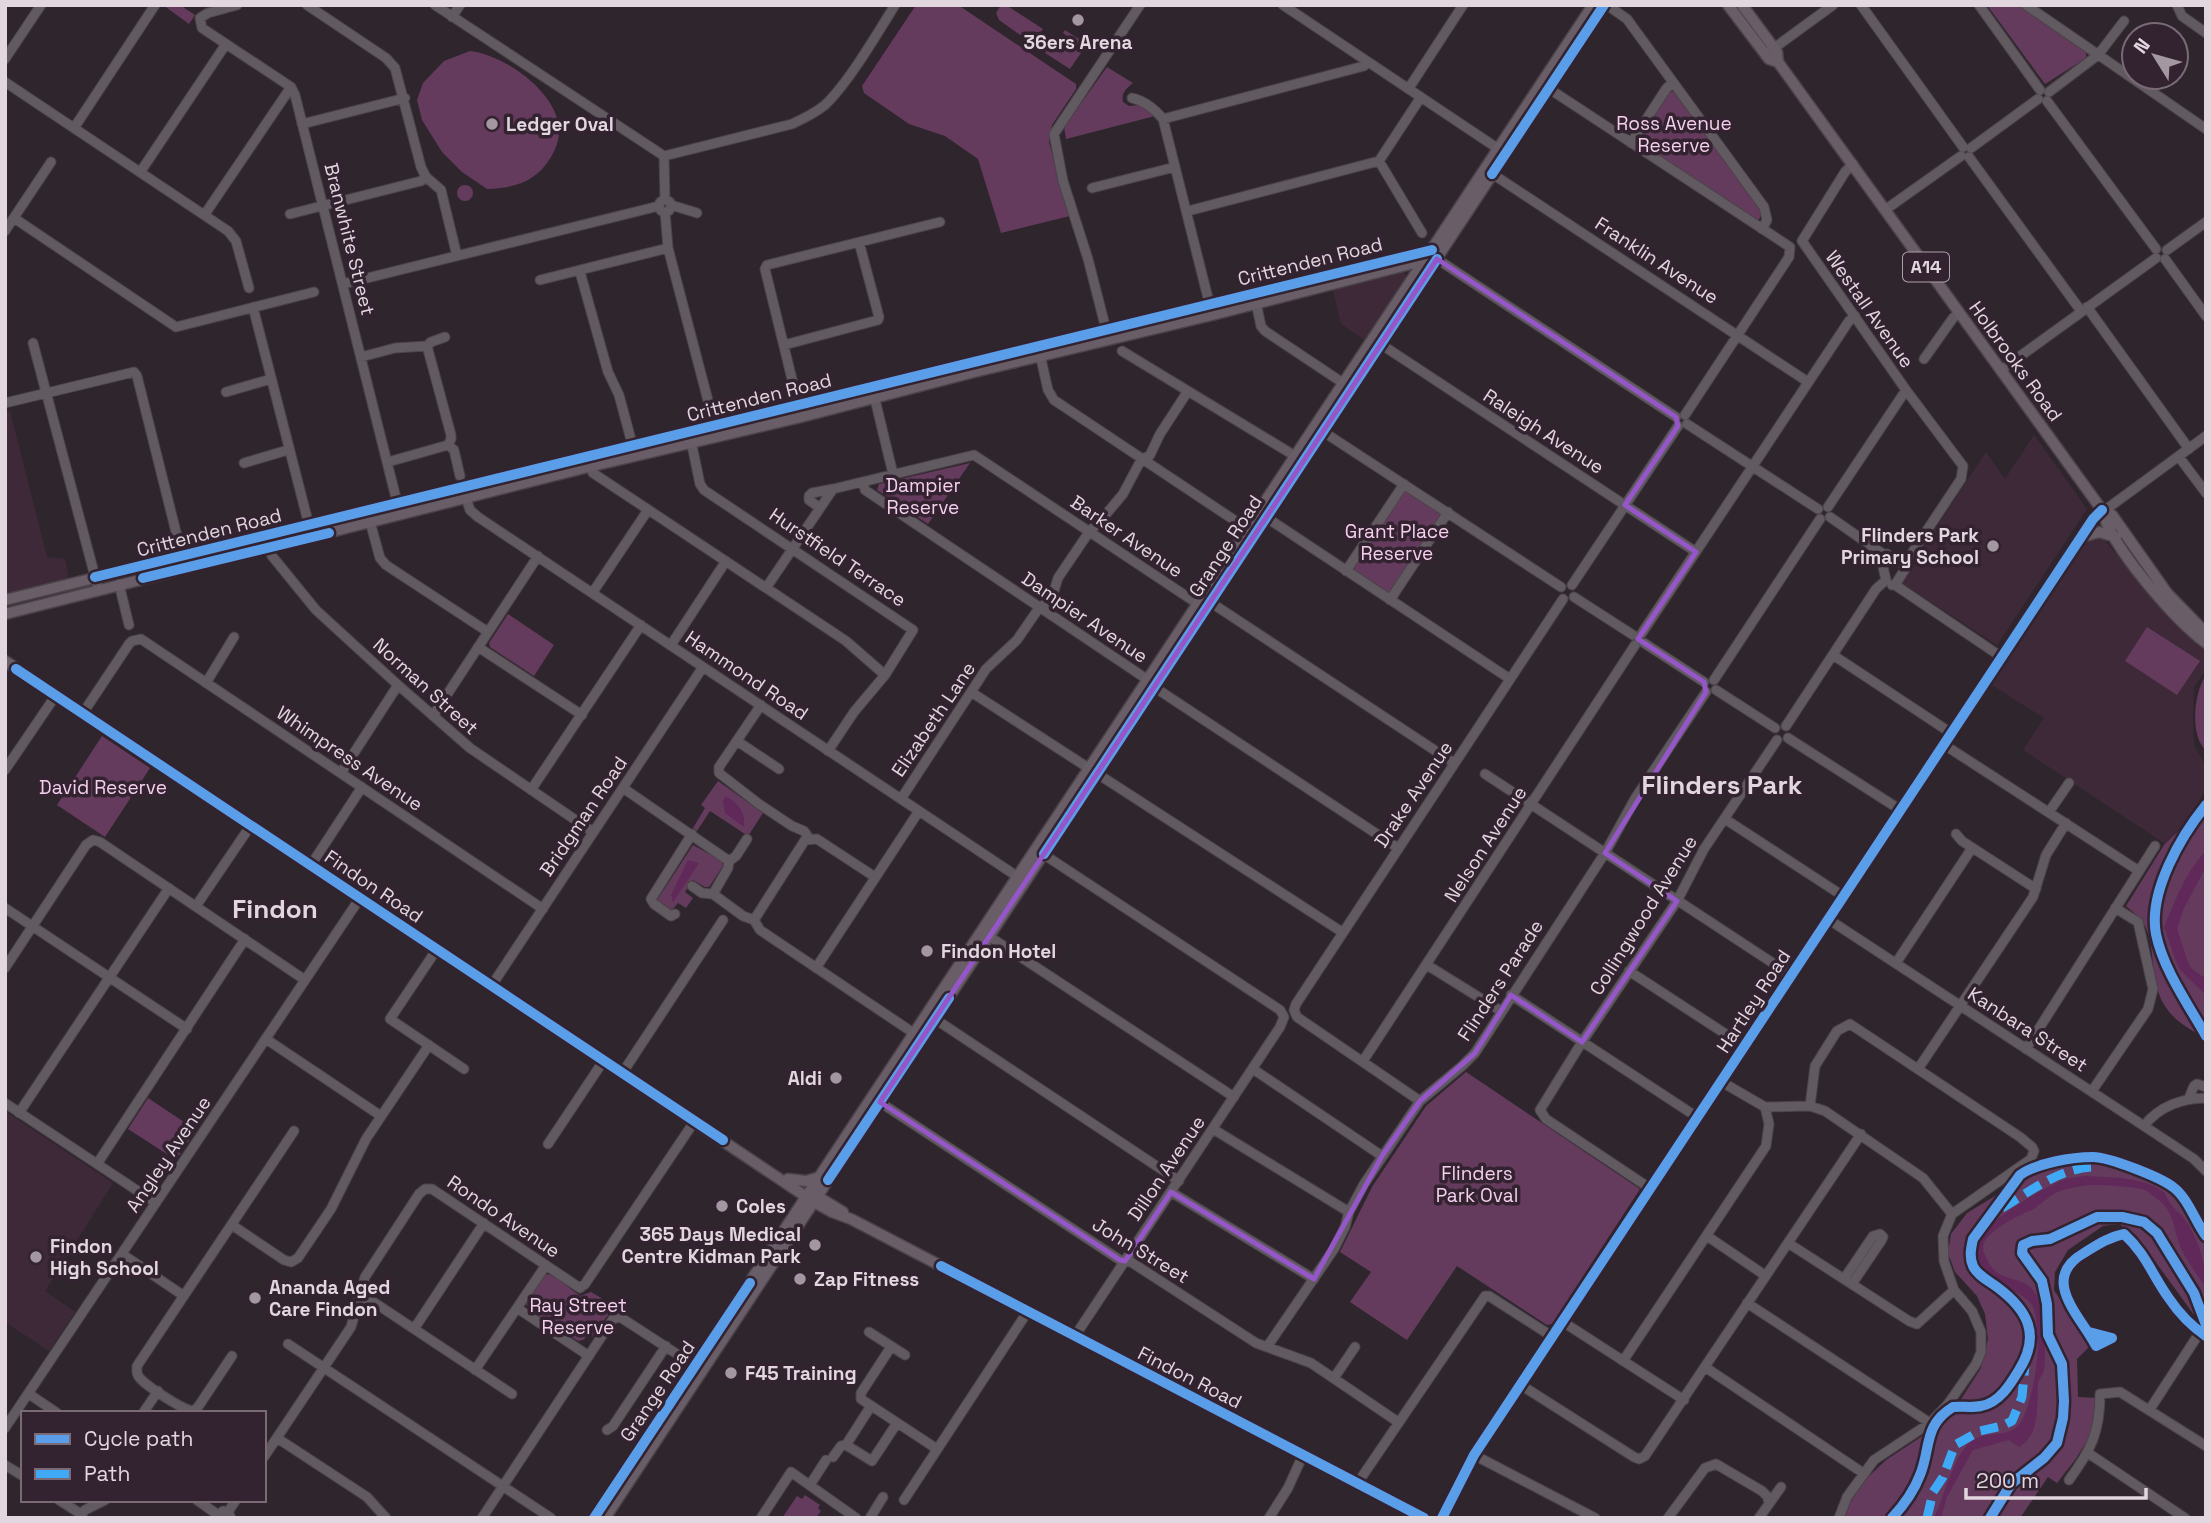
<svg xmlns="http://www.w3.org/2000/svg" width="2211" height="1523" font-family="'Space Grotesk',sans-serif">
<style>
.built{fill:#3e2939}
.green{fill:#643b5d}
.water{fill:#612959}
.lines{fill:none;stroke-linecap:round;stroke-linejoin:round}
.minor-casing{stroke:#4b4349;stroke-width:11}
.major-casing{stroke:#4b4349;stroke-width:13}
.minor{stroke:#615a60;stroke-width:9}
.major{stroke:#695e67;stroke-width:10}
.quiet{stroke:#3fa9f5;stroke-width:9;stroke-dasharray:18 9;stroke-linecap:butt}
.cycleway-casing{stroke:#332230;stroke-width:15}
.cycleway{stroke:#5a9eea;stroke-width:10}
.marked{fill:none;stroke:#9556c7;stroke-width:5;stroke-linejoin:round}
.poi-dot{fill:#a398a1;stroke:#332230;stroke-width:2.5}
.labels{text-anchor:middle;stroke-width:7;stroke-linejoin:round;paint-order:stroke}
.shield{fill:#332230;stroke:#aea0aa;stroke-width:2}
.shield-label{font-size:18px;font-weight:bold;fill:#e2d6df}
.poi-label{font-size:19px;font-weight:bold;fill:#e2d6df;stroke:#332230;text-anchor:start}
.park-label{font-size:19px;fill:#f5d0ed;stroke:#332230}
.street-label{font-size:19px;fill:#e2d6df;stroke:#332230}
.district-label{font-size:26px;font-weight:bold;fill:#e2d6df;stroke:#332230}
</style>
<rect width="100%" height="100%" fill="#2f262d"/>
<path class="built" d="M1404 272 1407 276 1365 340 1341 324 1333 290Z
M10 411 47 557 65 559 69 581 5 596V412Z
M2034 435 2087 509 1997 645 1900 582 1986 452 2005 479Z
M2092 538H2103L2163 610 2206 652V670L2194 687 2193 716 2194 745 2206 767V789L2198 803 2167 845 2023 750 2044 718 1992 685 2082 548Z
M5 1111 113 1183 45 1291 75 1312 49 1351 5 1322Z"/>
<path class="green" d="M163 5H180L195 15 189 24Z
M916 5H958L1076 84V89L1052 125 1049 142 1070 216 1001 233 978 159 945 136 909 124 864 93 862 86Z
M1001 5H1006L1043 29 1033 44 999 20 996 13Z
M1987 5H2019L2086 51V58L2045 84Z
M1065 30 1087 44 1070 69 1045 53 1056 37 1066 43 1069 38 1063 33Z
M470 51C504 55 555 90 559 127 560 137 556 149 551 157 536 182 515 188 487 189L462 172 442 152 422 120 417 100 423 83 444 61Z
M1107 67 1133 83C1126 89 1121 93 1123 102L1129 106 1140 105 1155 116 1066 139 1064 127Z
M1677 91 1763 213 1757 222 1639 145V137L1669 92Z
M457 193a8 8 0 1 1 16 0a8 8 0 1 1-16 0Z
M970 463 928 524 877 490 879 484Z
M1404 490 1442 514 1390 594 1352 570Z
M508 614 554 645 534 676 490 647 489 643Z
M2147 627 2200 661 2177 695 2125 661Z
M2206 675V752C2203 747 2199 742 2198 737 2192 720 2196 689 2206 675Z
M102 736 150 768 105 837 57 805Z
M718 781 763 813 748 836 710 811 697 831 693 828 705 808 701 805Z
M2206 798V1039C2193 1031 2176 1022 2167 1009 2148 983 2157 950 2145 926 2140 917 2133 912 2126 906L2164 845 2188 822Z
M693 845 722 861 723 866 709 887H705L693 880 685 892 693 898 686 908 678 903 672 910 657 900Z
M1466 1072 1640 1189 1552 1324 1547 1325 1457 1266 1407 1340 1350 1302 1371 1272 1340 1252 1372 1187 1426 1106Z
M148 1098 196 1130 176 1160 128 1129Z
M2098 1154 2149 1174 2170 1185 2206 1239V1327L2197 1319 2136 1235 2119 1224 2103 1226 2068 1250 2055 1272 2054 1290 2090 1346 2077 1359 2078 1397 2098 1398 2090 1436 2075 1460 2057 1483 2048 1477 2020 1518H1844L1852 1499 1869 1476 1886 1460 1936 1427 1958 1404 1981 1368 1988 1339 1985 1314 1977 1296 1955 1272 1948 1253 1951 1234 1967 1213 2049 1163Z
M545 1274 553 1275 580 1296 591 1292 603 1299 608 1315 592 1337 588 1335 583 1340 578 1341 532 1312 526 1304Z
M805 1495 820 1505 818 1508 821 1511 816 1518H782L797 1496 802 1499Z"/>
<path class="water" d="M725 796C738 802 746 813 744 827L725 813 723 801Z
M2206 851V867L2184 908 2177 928 2187 960 2191 968 2206 979V995L2181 971 2176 962 2164 927C2175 901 2186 871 2206 851Z
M688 860 699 863 673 902 671 895Z
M2086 1176C2113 1178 2144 1176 2165 1193 2169 1207 2181 1212 2188 1224 2200 1244 2206 1265 2206 1287 2198 1276 2189 1264 2183 1252 2173 1233 2176 1214 2159 1200 2155 1198 2150 1193 2147 1191 2141 1187 2103 1185 2094 1185 2083 1185 2068 1188 2058 1192 2046 1197 2039 1208 2027 1212 2015 1217 1984 1233 1983 1247 1983 1253 1984 1252 1986 1257 1997 1286 2023 1273 2035 1293 2044 1307 2047 1354 2044 1371 2042 1376 2038 1379 2038 1385 2037 1405 2040 1436 2019 1447L2009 1440 1973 1450 1947 1497 1941 1518H1934C1944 1497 1953 1457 1970 1442 1991 1426 2015 1445 2026 1411 2036 1382 2043 1337 2033 1307 2028 1293 1988 1284 1980 1264 1977 1257 1974 1245 1978 1238 1987 1221 2046 1186 2065 1179 2072 1177 2080 1177 2086 1176Z"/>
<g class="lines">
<g class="minor-casing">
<path id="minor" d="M237 5 208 13 200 18 202 28 291 87 295 95 399 510
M307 5 386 58 395 68 421 167 426 177 441 190 457 256
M435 5 664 156
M1283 5 1503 152
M1607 5 1627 19 1764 207 1767 220 1762 229
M1861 5 1963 147
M1979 5 2040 90
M2026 5 2206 129
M2177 5 2182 16 2206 33
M452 17 460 5
M1770 51 1833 5
M5 59 41 5
M5 82 228 231 236 241 249 288
M1409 88 1463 5
M1548 88 1790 247 1789 257 1685 415
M2049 92 2098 55 2124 21
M1421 97 1379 161 1422 233
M1132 98C1145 101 1154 108 1163 119L1211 310
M2047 101 2156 249
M1163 119 1364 66 1367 62
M302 124 405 98
M74 128 155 5
M1631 143 1666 89 1672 83
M1971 148 2038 99
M664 156 792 124C803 119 815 113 825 105 849 82 877 34 895 5
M664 156 665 200
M1969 157 2081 311
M1853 164 1845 172 1802 241 1906 390 1963 466 1961 479 1904 565 1905 569 1895 585
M141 171 226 44
M1488 171 1808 382
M1092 188 1175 167
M659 206a6 6 0 1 1 12 0a6 6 0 1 1-12 0Z
M671 205 697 213
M1885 210 1961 156
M1188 211 1379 161
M665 212 668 248 716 431
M205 214 291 87
M290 214 421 181 426 177
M14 218 176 327 314 292
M5 231 51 162
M2167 250 2206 222
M1437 259 1676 417
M2165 259 2206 316
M580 272 608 372 619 395 634 451
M540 280 668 248
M343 284 659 206
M1255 298 1261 326 1265 331 1346 385
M253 307 312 537
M2087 307 2189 449
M1108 337 1088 259 1063 181 1054 134 1140 5
M1376 341 1696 552
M33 343 97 584
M784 345 878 320 879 317 859 242
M427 346 431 342 445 337
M1039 350 1048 390 1054 400 1252 532
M1122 351 1300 459
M361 357 395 348 427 346 451 435V439L448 445 388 462
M1924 359 1953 318 1959 313
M2001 370 2156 258
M872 387 893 474
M226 392 271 379
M5 403 134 372 137 376 185 568
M800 412 765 269 767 265 940 222
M1687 424 1818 509
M1319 429 1561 587
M690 436 700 484 704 490 913 630 885 675 854 712 828 751
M448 445 454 450 460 476
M2179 457 2206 493
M587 461 593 473 846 641 885 675
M244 463 288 450
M863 482 865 490 1148 680 1154 687 1398 848
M464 492 470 510 478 517 1021 879
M1828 507 1906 390
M820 508 809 500V496L812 493 833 489
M1261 514 1510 679
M1830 517 1883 554H1887L1904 565
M369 518 380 558 386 565 488 632
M264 537 272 556 316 610 398 685 470 748 593 832
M1883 554 1881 558 1886 580
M1346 571 1404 484
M119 584 129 625
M1572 585 1678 426
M1892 585H1895L2000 656
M766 588 833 489 974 455 1198 604 1210 602 1454 763
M593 592 648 510
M1574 597 1633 635
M1390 600 1448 512
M1642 633 1849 321 1855 316
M1644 643 1704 682
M671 645 726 561
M478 647 582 715
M1833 655 1951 733
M1714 680 1820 519
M206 683 234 637
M1716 690 1775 728
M971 692 1342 932
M761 705 719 767V773L759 804 792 826 804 831 809 838
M83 713 129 644 132 641 141 639 543 909
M433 716 538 556
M1786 726 1876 589 1886 580
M1788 738 1899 809
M737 741 779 769
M1943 744 2139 871
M5 770 56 695
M341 773 398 685
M1485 774 1791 975
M623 788 729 861 728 868 713 894 743 916 754 920
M531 790 641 625
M901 799 986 669 1017 640 1039 608 1045 604 1054 591 1058 578 1089 532 1102 519 1123 494 1141 460 1150 455 1160 434 1188 391
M2049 812 2069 783
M1725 819 1843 896
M1956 834 1962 841 2036 889
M1040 852 1280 1010 1284 1017 1280 1027 1075 1336
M729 861 736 856 747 839
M311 865 362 787
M692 886 702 893 713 894
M196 906 251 825
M5 908 187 1029
M675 914 671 916 654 904 651 899 692 834
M1828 919 2144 1126 2194 1159 2206 1171
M754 920 760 930 918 1036
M754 920 805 840 817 839 875 877
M984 933 1234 1097
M437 949 390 1019 464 1069
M1896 963 1972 848
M1427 965 1501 1011
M5 968 86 845 93 840 100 842 305 980
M816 968 919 811
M1629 971 1744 1046
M492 985 703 667
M1511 995 1697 1117
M929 1015 1179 1181
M266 1039 381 1116
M2026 1049 2155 846
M1363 1061 1635 645
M1253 1069 1382 1156
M1918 1069 2033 897 2046 855 2066 823
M623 1072 723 920
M1720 1081 1765 1107 1810 1106 1825 1111 1923 1178 1952 1214
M2092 1091 2148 1009 2153 989 2138 922 2115 908
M2189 1098 2194 1086 2197 1084 2206 1087
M875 1099 1120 1260 1131 1262 1256 1343 1311 1363 1398 1422
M1420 1101 1297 1017 1294 1010 1296 1004 1563 599
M5 1103 156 1203
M1810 1106 1815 1066 1837 1031 1850 1024 2020 1137 2032 1147 2034 1151 2031 1159 1952 1214 1943 1236 1944 1261 1954 1290 1972 1311 1981 1332V1352L1976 1364 1948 1404 1930 1423 1874 1460 1847 1497 1839 1518
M19 1113 169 888
M2144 1126C2159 1106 2183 1098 2206 1098
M1213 1129 1349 1212
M548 1144 604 1060
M97 1164 245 939
M1651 1189 1546 1119 1540 1110 1582 1042 1677 901 1704 849 1777 740
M1171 1192 1314 1279
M232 1225 284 1260 291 1262 298 1258 331 1209 366 1139 429 1045
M1707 1236 1766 1276
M1788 1243 1909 1321 1917 1324 1954 1290
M122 1254 184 1296
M1844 1279 1873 1236 1880 1234 1883 1237 1881 1241 1852 1284
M358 1300 375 1303 512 1394
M1747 1303 1930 1423
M517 1308 589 1356
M1563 1322 1684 1400
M414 1329 484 1223
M869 1332 905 1355
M2089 1332 2112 1338 2096 1346C2080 1315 2039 1279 2084 1253 2097 1245 2109 1237 2124 1234 2145 1253 2152 1274 2168 1297 2178 1312 2191 1326 2206 1336
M288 1344 551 1518
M891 1347 861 1393V1399L937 1449
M1267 1347 1334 1249 1345 1227 1349 1212 1364 1184 1420 1101 1462 1066 1475 1053 1605 853 1636 797 1706 692
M232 1356 198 1407 193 1411C183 1410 146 1386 139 1377 136 1373 137 1372 137 1366L294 1131
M1623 1361 1766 1146 1769 1124 1765 1107
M1705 1367 1863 1473
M475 1370 546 1265
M1334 1378 1355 1347
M1521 1385 1634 1457 1639 1459 1645 1456 1861 1134
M29 1394 57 1413
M871 1406 846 1445 872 1461 897 1423
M2150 1409 2200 1332
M143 1413 158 1391
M5 1428 360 898
M607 1430 613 1426 666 1346
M277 1438 367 1497 386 1518
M2088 1453 2185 1518
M1474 1455 1595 1518
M264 1457 351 1327 365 1277 419 1194 425 1189H432L580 1288 585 1284 694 1122
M833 1457 841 1446 846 1445
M5 1465 23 1476
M2069 1480C2091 1450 2100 1432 2100 1394L2120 1392 2206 1446
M1357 1484 1485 1296H1489L1553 1337
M810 1485 826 1460
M59 1500 81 1514
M197 1500 218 1515
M904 1500 1028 1311
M228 1512 236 1500
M79 1518 85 1510 105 1500
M217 1518 223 1511 228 1512 231 1518
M482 1518 613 1319 620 1317 700 1369
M761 1518 791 1472 856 1518
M870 1518 883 1497
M1269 1518 1288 1488 1303 1455
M1442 1518 1474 1455 2093 519 2206 436
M1668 1518 1705 1468 1716 1464 1762 1491 1767 1496 1769 1502
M1759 1518 1781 1487"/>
</g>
<g class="major-casing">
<path id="major" d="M1728 5 1769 59 1778 62 2102 510C2111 547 2175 620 2206 643
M1742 5 1777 52 1778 62
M2102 510 2112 515 2167 593 2206 633
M2082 537 2099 532 2116 537
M5 600 1432 250
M5 614 588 467 801 417 974 372 1212 315 1426 260
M5 661 814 1202 832 1212 851 1219 1424 1518
M788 1179 806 1181 820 1177
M812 1193 843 1212
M594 1518 1593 5
M605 1518 1604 5"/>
</g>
<use href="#minor" class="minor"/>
<use href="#major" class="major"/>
<path class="quiet" d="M2002 1208C2031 1191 2062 1166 2097 1167
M1927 1518 1933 1492 1943 1477 1955 1445 1980 1431 2002 1426 2012 1421 2022 1397 2025 1365"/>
<g class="cycleway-casing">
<path id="cycleway" d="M1492 174 1604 5
M95 577 1432 250
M143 578 329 533
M16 669 723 1140
M2206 805C2181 836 2148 892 2156 934 2163 969 2188 1004 2206 1036
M1044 854 1437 259
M828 1180 949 998
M941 1266 1424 1518
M2089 1332 2112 1338 2096 1346C2080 1315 2039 1279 2084 1253 2097 1245 2109 1237 2124 1234 2145 1253 2152 1274 2168 1297 2178 1312 2191 1326 2206 1336
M594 1518 750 1283
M1442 1518 1474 1455 2093 519 2102 510
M1892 1518C1903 1506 1914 1491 1920 1475 1931 1449 1923 1425 1953 1407 1962 1406 1972 1408 1981 1406 1999 1403 2010 1385 2019 1370 2041 1335 2028 1310 1997 1287 1989 1281 1977 1275 1973 1266 1969 1257 1971 1248 1973 1239L2020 1175C2037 1163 2072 1157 2093 1157 2109 1157 2160 1177 2173 1187 2188 1198 2195 1221 2206 1236
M1990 1518 2011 1484 2044 1458 2057 1443 2063 1418 2064 1401 2062 1364 2048 1335 2047 1304 2042 1281 2022 1253 2023 1245 2032 1241 2050 1239 2097 1217H2122L2144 1222 2157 1233 2194 1293 2206 1325"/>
</g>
<use href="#cycleway" class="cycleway"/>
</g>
<path class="marked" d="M1437 259 1676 417 1678 426 1625 505 1696 552 1638 639 1704 682 1706 692 1605 853 1677 901 1582 1042 1511 995 1475 1053 1420 1101 1382 1156 1314 1279 1171 1192 1125 1261 1120 1260 880 1102Z"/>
<g class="poi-dot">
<circle cx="1078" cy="20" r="7"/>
<circle cx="492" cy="124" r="7"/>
<circle cx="1993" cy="546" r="7"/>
<circle cx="927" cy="951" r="7"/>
<circle cx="836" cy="1078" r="7"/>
<circle cx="722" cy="1206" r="7"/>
<circle cx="815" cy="1245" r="7"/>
<circle cx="36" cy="1257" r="7"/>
<circle cx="800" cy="1279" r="7"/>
<circle cx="255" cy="1298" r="7"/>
<circle cx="731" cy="1373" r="7"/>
</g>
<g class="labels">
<rect class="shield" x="1903" y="252.5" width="46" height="29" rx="5"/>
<g class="shield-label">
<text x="1926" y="273">A14</text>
</g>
<g class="poi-label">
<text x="1078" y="49" text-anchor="middle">36ers Arena</text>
<text x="506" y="131">Ledger Oval</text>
<text x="1979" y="542" text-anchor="end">Flinders Park<tspan x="1979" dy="22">Primary School</tspan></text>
<text x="941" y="958">Findon Hotel</text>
<text x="822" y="1085" text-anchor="end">Aldi</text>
<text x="736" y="1213">Coles</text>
<text x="801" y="1241" text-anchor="end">365 Days Medical<tspan x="801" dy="22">Centre Kidman Park</tspan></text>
<text x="50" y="1253">Findon<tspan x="50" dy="22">High School</tspan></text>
<text x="814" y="1286">Zap Fitness</text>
<text x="269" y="1294">Ananda Aged<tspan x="269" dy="22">Care Findon</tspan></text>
<text x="745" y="1380">F45 Training</text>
</g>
<g class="park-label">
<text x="1674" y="130">Ross Avenue<tspan x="1674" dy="22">Reserve</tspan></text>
<text x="923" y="492">Dampier<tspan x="923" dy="22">Reserve</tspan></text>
<text x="1397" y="538">Grant Place<tspan x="1397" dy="22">Reserve</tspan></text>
<text x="103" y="794">David Reserve</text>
<text x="1477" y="1180">Flinders<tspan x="1477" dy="22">Park Oval</tspan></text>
<text x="578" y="1312">Ray Street<tspan x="578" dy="22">Reserve</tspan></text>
</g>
<g class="street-label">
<text transform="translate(350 239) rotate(76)" y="7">Branwhite Street</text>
<text transform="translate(1657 260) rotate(33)" y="7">Franklin Avenue</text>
<text transform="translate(1310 261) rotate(-14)" y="7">Crittenden Road</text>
<text transform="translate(1870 309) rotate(55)" y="7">Westall Avenue</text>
<text transform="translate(2016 361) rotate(54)" y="7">Holbrooks Road</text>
<text transform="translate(759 397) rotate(-14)" y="7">Crittenden Road</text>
<text transform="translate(1544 431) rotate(33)" y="7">Raleigh Avenue</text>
<text transform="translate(209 532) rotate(-14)" y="7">Crittenden Road</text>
<text transform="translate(1127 536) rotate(34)" y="7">Barker Avenue</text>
<text transform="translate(1225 546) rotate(-57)" y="7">Grange Road</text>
<text transform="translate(838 557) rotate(34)" y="7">Hurstfield Terrace</text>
<text transform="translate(1085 617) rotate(34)" y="7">Dampier Avenue</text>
<text transform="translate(747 675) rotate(34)" y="7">Hammond Road</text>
<text transform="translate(426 686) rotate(42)" y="7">Norman Street</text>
<text transform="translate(933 719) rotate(-56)" y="7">Elizabeth Lane</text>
<text transform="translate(350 758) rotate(34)" y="7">Whimpress Avenue</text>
<text transform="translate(1413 794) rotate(-56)" y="7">Drake Avenue</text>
<text transform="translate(583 816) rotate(-56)" y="7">Bridgman Road</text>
<text transform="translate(1485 844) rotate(-57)" y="7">Nelson Avenue</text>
<text transform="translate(374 886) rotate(34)" y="7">Findon Road</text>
<text transform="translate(1643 915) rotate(-58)" y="7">Collingwood Avenue</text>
<text transform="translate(1500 980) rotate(-57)" y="7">Flinders Parade</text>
<text transform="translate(1753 1001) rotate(-57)" y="7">Hartley Road</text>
<text transform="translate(2028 1029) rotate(33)" y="7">Kanbara Street</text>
<text transform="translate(168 1154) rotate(-56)" y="7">Angley Avenue</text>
<text transform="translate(1166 1168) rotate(-56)" y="7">Dillon Avenue</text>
<text transform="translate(504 1216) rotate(34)" y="7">Rondo Avenue</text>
<text transform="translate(1141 1250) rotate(31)" y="7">John Street</text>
<text transform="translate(1190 1377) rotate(27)" y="7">Findon Road</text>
<text transform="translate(657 1391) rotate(-56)" y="7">Grange Road</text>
</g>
<g class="district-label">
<text x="1722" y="794">Flinders Park</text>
<text x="275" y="918">Findon</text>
</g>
</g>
<rect width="2211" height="1523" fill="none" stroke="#e2d6df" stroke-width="14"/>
<rect x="21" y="1411" width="245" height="91" fill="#332230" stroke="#796a76" stroke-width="2"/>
<rect x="35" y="1434" width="35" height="10" fill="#5a9eea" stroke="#796a76" stroke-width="2"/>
<text x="84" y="1446" font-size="21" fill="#e2d6df">Cycle path</text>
<rect x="35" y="1469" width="35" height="10" fill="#3fa9f5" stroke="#796a76" stroke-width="2"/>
<text x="84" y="1481" font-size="21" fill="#e2d6df">Path</text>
<g transform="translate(2155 56) rotate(307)"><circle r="33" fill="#332230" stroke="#796a76" stroke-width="2"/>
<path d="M0-5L12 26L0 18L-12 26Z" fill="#a398a1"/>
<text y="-10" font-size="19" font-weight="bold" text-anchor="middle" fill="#e2d6df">N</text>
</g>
<path d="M1966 1488v10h180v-10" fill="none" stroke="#e2d6df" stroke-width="3.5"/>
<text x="1976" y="1488" font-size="21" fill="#e2d6df" stroke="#332230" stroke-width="5" paint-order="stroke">200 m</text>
</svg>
